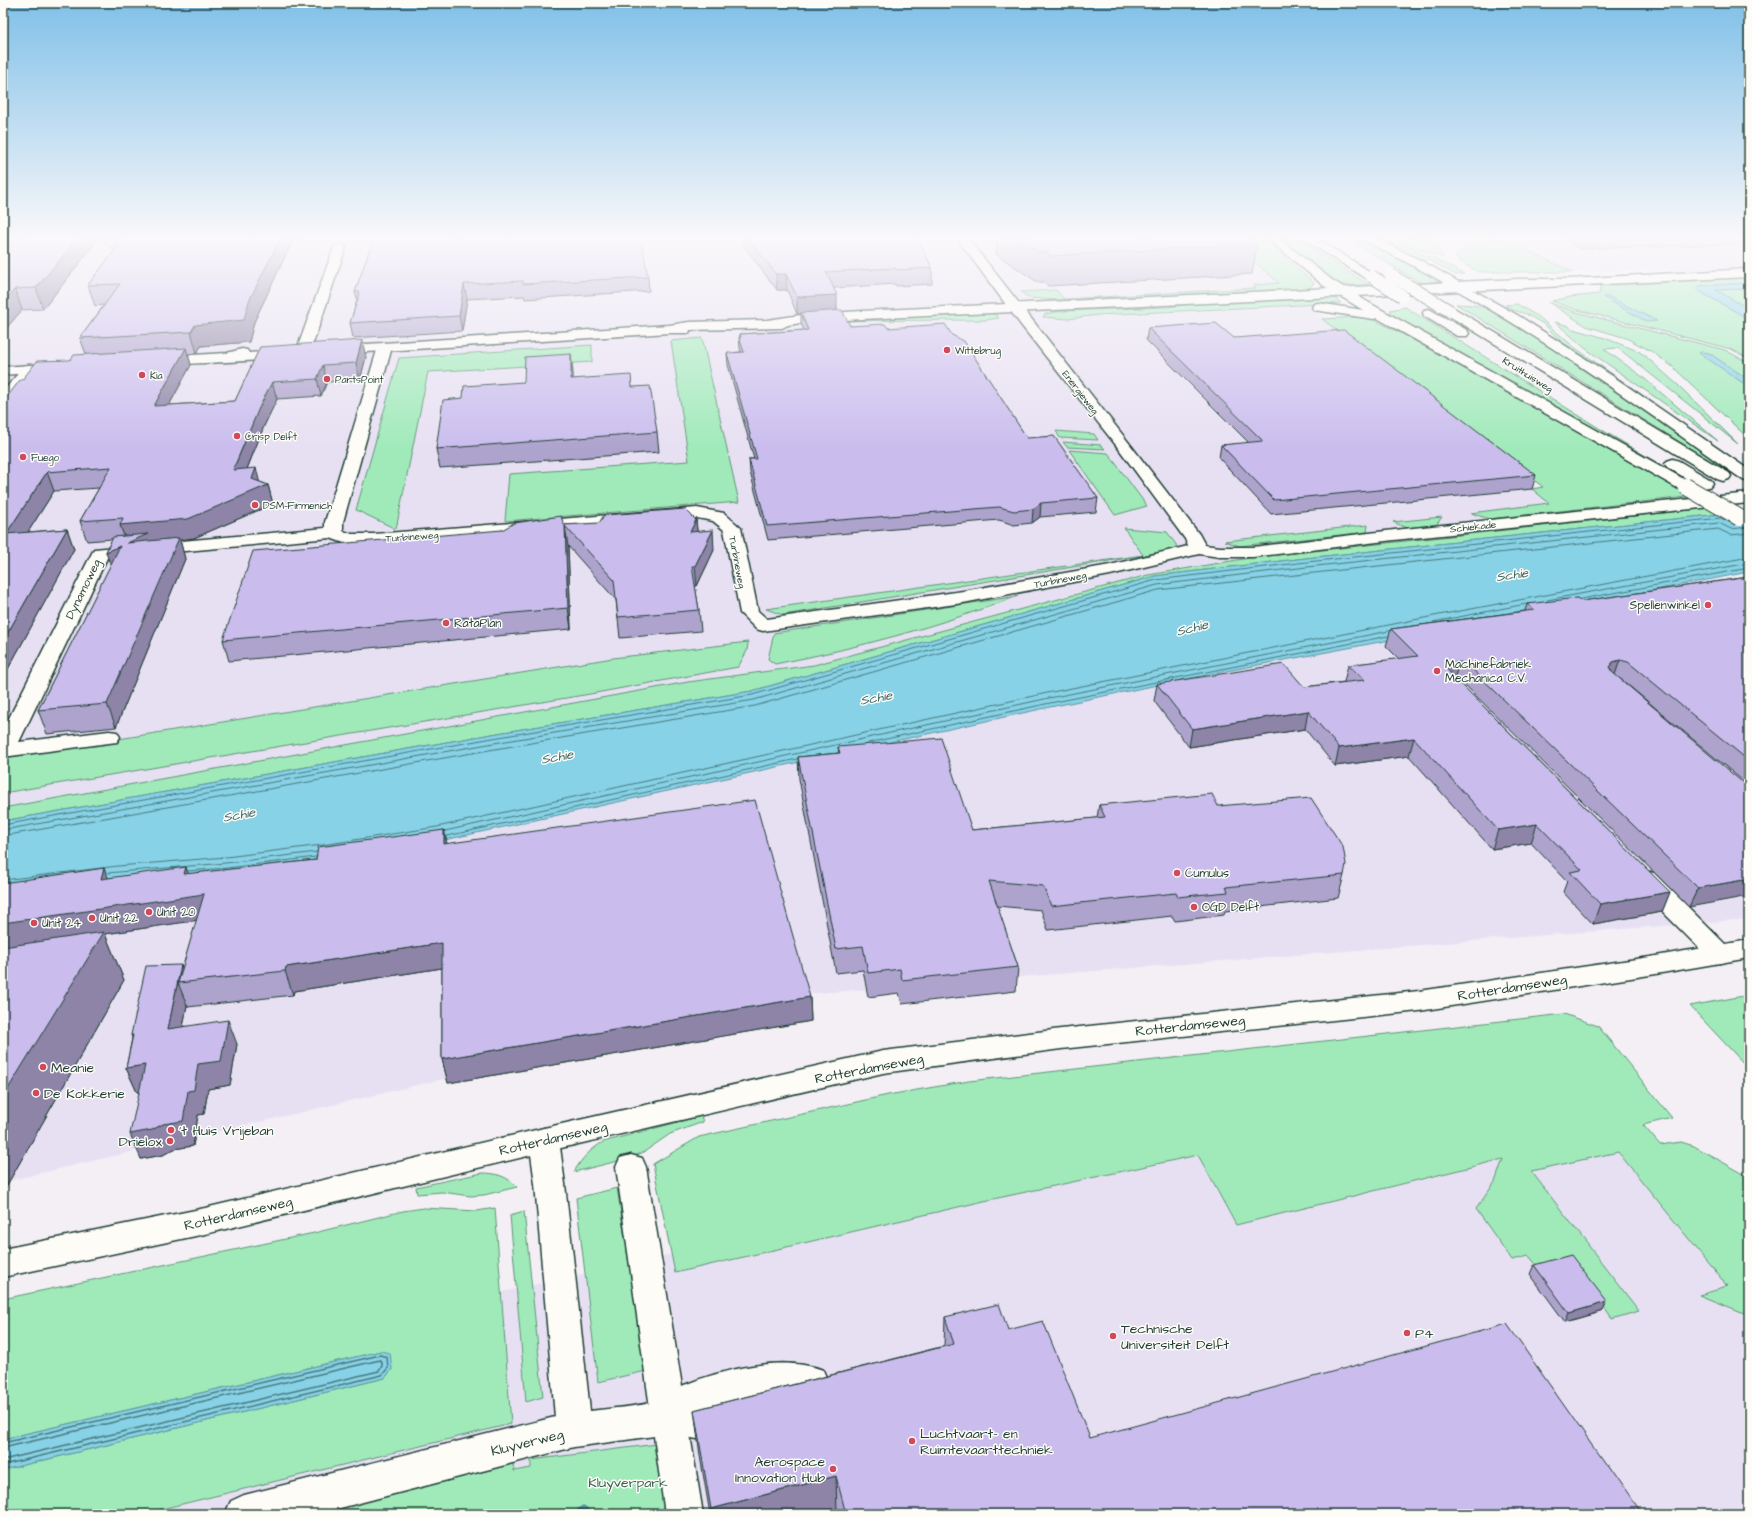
<svg xmlns="http://www.w3.org/2000/svg" width="1752" height="1517" font-family="'Architects Daughter',sans-serif">
<style>
.built{fill:#e7e0f3}
.green{fill:#a0eaba;stroke:#609477}
.water{fill:#87d2e7;stroke:#5d969f}
.lines{fill:none;stroke-linecap:round;stroke-linejoin:round}
.shore-far1{stroke:#49797c;stroke-width:1}
.shore{stroke:#49797c;stroke-width:1.5}
.stream{fill:#5d969f;fill-rule:evenodd}
.pedestrian-casing{stroke:#1f3d34;stroke-width:3}
.minor-casing{stroke:#1f3d34;stroke-width:3}
.tertiary-casing{stroke:#1f3d34;stroke-width:3}
.trunk-casing{stroke:#1f3d34;stroke-width:3}
.pedestrian{fill:#fdfcf7;fill-rule:evenodd}
.minor{fill:#fdfcf7;fill-rule:evenodd}
.tertiary{fill:#fdfcf7;fill-rule:evenodd}
.trunk{fill:#fdfcf7;fill-rule:evenodd}
.trunk-bridge-far1-casing{stroke:#1f3d34;stroke-width:14;stroke-linecap:butt}
.trunk-bridge-casing{stroke:#1f3d34;stroke-width:18;stroke-linecap:butt}
.trunk-bridge-far1{stroke:#fdfcf7;stroke-width:12}
.trunk-bridge{stroke:#fdfcf7;stroke-width:16}
.wall{fill:#aea3cd;stroke:#1f3d34}
.shaded-wall{fill:#8d84a7;stroke:#1f3d34}
.building{fill:#cabdee;stroke:#1f3d34}
.poi-dot{fill:#d1495b;stroke:#fdfcf7;stroke-width:1.5}
.labels{text-anchor:middle;stroke-width:3;stroke-linejoin:round;paint-order:stroke}
.far-poi-label{font-size:10px;fill:#1f3d34;stroke:#fdfcf7;text-anchor:start}
.far-street-label{font-size:10px;fill:#1f3d34;stroke:#fdfcf7}
.street-label{font-size:12px;fill:#1f3d34;stroke:#fdfcf7}
.poi-label{font-size:12px;fill:#1f3d34;stroke:#fdfcf7;text-anchor:start}
.water-label{font-size:13px;font-style:italic;fill:#396261;stroke:#fdfcf7}
.near-street-label{font-size:14px;fill:#1f3d34;stroke:#fdfcf7}
.near-poi-label{font-size:14px;fill:#1f3d34;stroke:#fdfcf7;text-anchor:start}
.near-park-label{font-size:14px;fill:#39604f;stroke:#fdfcf7}
</style>
<rect width="100%" height="100%" fill="#f3eff5"/>
<filter id="ink" filterUnits="userSpaceOnUse"><feTurbulence type="fractalNoise" baseFrequency=".025" numOctaves="2"/><feDisplacementMap in="SourceGraphic" scale="8" xChannelSelector="R" yChannelSelector="G"/><feConvolveMatrix kernelMatrix="1 2 1 2 8 2 1 2 1" color-interpolation-filters="sRGB"/></filter>
<g filter="url(#ink)">
<path class="built" d="M54 237H1215L1232 242 1280 283 1541 491 1692 582 1749 576V919L806 994 3 1182V239Z
M1500 237H1749V268L1575 272Z
M1615 1114 1749 1283V1514H3V1484L475 1298 1158 1145Z"/>
<path class="green" d="M1215 237H1262L1314 283 1307 290 1057 300 1029 298 1021 292 1056 290 1064 299 1256 288 1254 285 1279 283 1232 242Z
M1276 237H1294L1369 285H1336Z
M1344 237H1358L1441 279 1434 282 1421 283Z
M1371 237H1377L1435 259 1464 274 1456 275 1429 260H1418Z
M1384 237H1402L1406 238 1429 237 1436 241 1443 258Z
M1468 237H1498L1573 272H1479L1459 261 1455 257 1467 245Z
M1749 277V283L1698 286 1697 290 1749 319V359L1731 349 1574 309 1552 301 1570 297 1599 294 1601 284Z
M1749 289V309L1715 290Z
M1332 296 1341 303 1098 315 1068 319 1043 317 1045 314 1063 311 1168 307 1195 303Z
M1548 302 1576 312 1725 350 1749 363V380L1706 352 1729 373 1749 387V439L1673 367 1651 351 1626 338 1586 326Z
M1456 304 1473 305 1495 310 1735 472 1730 473Z
M1517 304 1539 317 1574 347 1655 404 1647 403 1568 349 1545 325 1526 314 1513 310 1505 305Z
M1405 307 1602 430 1693 484 1394 318 1390 310Z
M988 312 996 315 999 318 986 320 798 321Z
M1358 317 1371 318 1404 335 1695 496 1489 519 1471 513 1549 503 1532 489 1543 487 1322 319Z
M1555 322 1569 326 1570 328 1605 338 1638 351 1644 355 1679 386 1738 444 1618 348 1604 349 1640 375 1718 441 1586 349Z
M702 338 739 502 505 521 509 474 689 461 671 341Z
M592 345V362L428 372 396 529 356 510 399 358Z
M1056 431 1094 434 1098 440 1060 438Z
M1063 442 1101 445 1105 449 1067 447Z
M1069 450 1108 453 1147 506 1115 515Z
M1708 508 1722 514 1306 558 1155 576 752 691 492 734 3 821V808L688 682 814 665 1148 575 1249 558Z
M1442 517 1436 525 1407 528 1393 522Z
M1368 525 1367 532 1239 546 1225 541Z
M1124 528 1167 532 1177 546 1170 551 783 615 766 609 1143 555Z
M1018 596C939 626 858 648 775 664L768 659 774 633Z
M748 642 747 651 738 667 590 694 3 793V758L613 658Z
M1749 995V1069L1690 1006Z
M1564 1014 1598 1026 1672 1118 1643 1125 1660 1145 1681 1142 1694 1146 1749 1177V1315L1700 1295 1728 1287 1618 1152 1531 1171 1639 1311 1612 1319 1569 1259 1539 1268 1529 1256 1512 1260 1476 1209 1495 1182 1503 1159 1236 1225 1198 1155 984 1201 675 1273 653 1164 699 1137 888 1095 969 1081Z
M701 1116 703 1122 670 1134 644 1152 630 1158 574 1172C582 1158 590 1150 603 1142Z
M482 1173C496 1173 507 1176 517 1187L484 1195 470 1196 442 1192 417 1194 416 1187Z
M617 1188 646 1371 598 1382 576 1198Z
M424 1208 477 1211 495 1208 511 1424 141 1514H3V1470L385 1378 392 1369 381 1351 3 1439V1299L314 1233 403 1211Z
M524 1211 543 1397 526 1402 510 1215Z
M657 1444 668 1514H340L346 1507 513 1464 514 1471 531 1468V1460Z"/>
<path class="water" d="M1749 283V289L1716 290 1749 309V319L1697 290 1698 286Z
M1603 297H1609L1657 321 1647 322Z
M1701 352 1709 353 1749 380V387L1699 353Z
M1722 514 1732 520 1749 518V572L1216 673 1050 707 440 841 324 860 3 895V821L492 734 752 691 1155 576 1306 558Z
M381 1351 390 1353 392 1369 385 1378 3 1470V1439Z"/>
<g class="lines">
<path class="shore-far1" d="M1581 599 1749 568
M1547 600 1749 563
M1433 622 1526 604
M868 743 1050 703 1388 636
M3 825 493 738 752 695 1156 580 1307 562 1721 518 1733 524
M3 830 494 743 754 700 1157 585 1307 567 1719 523 1731 529 1749 527
M445 831 1049 698 1389 631
M3 836 495 749 755 706 1158 590 1718 529 1731 535 1749 533
M447 836 797 759
M188 871 227 868 316 857
M107 873 226 863 317 852
M3 880 118 866 226 857 322 845 437 827 1047 693 1439 615 1749 557"/>
<path class="shore" d="M3 1443 380 1355 387 1357 388 1368 382 1375 3 1465
M3 1448 380 1360 382 1362V1366L379 1371 3 1460"/>
<path class="stream" d="M583 1505 588 1508 591 1514H575L578 1508Z"/>
<g class="pedestrian-casing">
<path id="pedestrian" d="M631 1155 642 1158 646 1167 703 1514H665L616 1167 620 1158Z"/>
</g>
<g class="minor-casing">
<path id="minor" d="M956 237H967L1129 443 1199 534 1205 545 1220 547H1253L1394 530 1749 493V503L1394 540 1253 557H1220L1199 554 1110 575 963 603 763 631 756 629 740 613 724 530 713 521 697 518 374 544H347L330 538 107 558 19 742 109 731 117 732 120 737 117 742 109 743 3 757V730L94 549 325 528V522L378 347 380 344H390L392 347 343 522V531L352 534H374L697 508 724 513 741 528 758 611 767 619 963 591 1110 565 1188 546 1185 539 1119 449 1021 325Z
M340 244 346 247 310 352 308 355H298L296 352 334 247Z
M29 365 34 366 36 369 8 405 3 406V392L24 366Z
M1645 871 1654 873 1729 948 1733 954 1729 960 1720 963 1711 960 1636 885 1633 879 1636 873Z
M544 1128 555 1132 559 1140 565 1184 590 1411C613 1408 637 1407 659 1401 667 1400 672 1390 679 1387 720 1370 781 1354 823 1370L828 1382 823 1394 811 1398 780 1395 735 1403 742 1415 737 1427 697 1439 669 1434 574 1447 317 1514H225L231 1501 244 1495 555 1417 535 1184 529 1140 533 1132Z"/>
</g>
<g class="tertiary-casing">
<path id="tertiary" d="M1749 269V277L1462 291 862 319 801 323 788 325 782 328 690 330 689 333H669L335 354 330 353 328 350 330 347 335 346 669 325 689 322 767 320 801 315 862 311 1519 279H1569Z
M242 349 247 350 249 353 285 350 290 351 292 354 290 357 285 358C243 362 201 363 159 365L154 364 152 361 154 358 159 357 227 353Z
M60 363 65 364 67 367 65 370 3 375V367Z
M1749 940V958L1650 975 1419 1011 1061 1049 883 1073 544 1152 205 1234 3 1277V1249L205 1208 544 1128 883 1051 1061 1029 1419 991 1650 957Z"/>
</g>
<g class="trunk-casing">
<path id="trunk" d="M1266 237H1277L1332 280 1366 301 1691 483 1693 486 1691 489 1685 491 1679 489 1377 318 1374 319 1314 310 1312 307 1314 304 1318 303 1363 310 1324 286Z
M1302 237H1314L1377 276 1375 279H1367L1303 239Z
M1359 237H1373L1420 260 1519 316 1614 377 1749 470V482L1743 480C1651 415 1559 348 1460 292 1428 273 1395 256 1361 239Z
M1450 307 1454 308 1729 473 1731 476 1729 479 1723 481 1717 479 1446 314 1444 311 1446 308Z
M1429 309 1467 330 1469 333 1467 336H1457L1424 316 1423 313 1424 310Z
M1673 459 1679 461 1711 480 1713 483 1711 486 1705 488 1699 486 1667 467 1665 464 1667 461Z"/>
</g>
<use href="#pedestrian" class="pedestrian"/>
<use href="#minor" class="minor"/>
<use href="#tertiary" class="tertiary"/>
<use href="#trunk" class="trunk"/>
<g class="trunk-bridge-far1-casing">
<path id="trunk-bridge-far1" d="M1391 275 1450 311
M1371 276 1402 296"/>
</g>
<g class="trunk-bridge-casing">
<path id="trunk-bridge" d="M1685 486 1740 518"/>
</g>
<use href="#trunk-bridge-far1" class="trunk-bridge-far1"/>
<use href="#trunk-bridge" class="trunk-bridge"/>
</g>
<path class="wall" d="M3 237H306L305 239 293 240 254 322 249 342 201 346 197 353 188 354 191 365 169 405 235 401 260 347 366 357 360 380 327 382 321 396 277 399 264 426 247 469 260 482 268 485 273 504 194 538 180 540 185 559 116 727 47 734 38 710 111 565 106 552 112 539 87 541 80 521 99 488 54 491 28 532 67 529 74 549 3 678V402L22 380 86 354 80 338 104 305 95 306 88 285 114 251 99 239 43 309 22 310 3 332Z
M374 237 648 277 649 291 525 299 524 296 467 299 462 331 353 338 350 323 357 300 355 292Z
M742 237H917L932 268V284L896 286 895 284 834 288 837 311 850 326 888 328 952 335 1027 438 1098 498 1096 512 1040 517 1032 523 1014 525 999 520 768 540 750 472 749 459H754L728 365 727 353 741 352 740 348 739 337H740V334L804 330 801 324V314H797L787 290H777L742 244Z
M997 237H1247L1257 244 1252 274 1048 286 1045 282H1037L996 254Z
M1559 237H1742L1739 244 1580 249Z
M1148 328 1234 338 1536 475 1532 489 1271 514 1219 458 1221 445 1249 443 1146 340Z
M571 354 573 379 632 387 657 432 659 452 440 468 436 449 463 398 524 382Z
M696 520 697 532 714 550 697 586H695L699 610 701 631 620 638 616 600 568 546 571 629 229 661 223 640 502 530 564 525Z
M1749 577V786L1622 680 1620 679 1748 788 1689 907 1462 682 1457 680 1670 892 1662 912 1593 924 1563 892 1567 881 1531 843 1492 849 1409 756 1335 766 1305 729 1189 747 1154 701 1157 684 1304 687 1344 682 1348 665 1399 659 1386 646 1391 629 1525 611 1527 604 1582 601Z
M838 747 972 830 1097 818 1099 805 1218 806 1344 875 1338 898 1225 911 1224 915 1192 919 1175 921 1172 916 1048 930 1041 910 997 906 1018 967 1016 991 902 1004 899 993 868 997 863 970 836 973 799 779 798 757 839 753Z
M444 830 447 844 810 997 811 1021 448 1083 442 1059V968L294 991 293 995 188 1007 187 1005 183 1027 237 1044 230 1085 208 1089 204 1114 198 1115 193 1146 174 1149 163 1155 141 1159 139 1092H137L126 1068 132 1038 131 1035 182 970 197 920 105 934 124 980 3 1192V883L108 878 188 874 316 860Z
M1534 1265 1603 1311 1565 1322 1530 1274Z
M945 1317 1008 1330 1090 1438 1640 1514H710L700 1456 694 1410 944 1346Z"/>
<path class="shaded-wall" d="M79 237H98L99 239 43 309 36 288Z
M281 237H292L293 240 254 322 249 342 201 346 197 353 191 332 195 325 249 301Z
M776 274H786L787 290H777Z
M464 284 467 299 462 331 459 316Z
M15 289 22 310 3 332V303Z
M837 295V311L797 314V297Z
M362 340 366 357 360 380 356 363Z
M186 348 191 365 159 424 154 406Z
M571 354 573 372 574 397 571 379Z
M323 365 327 382 321 396 317 379Z
M272 382 277 399 264 426 239 489 233 470 259 408Z
M256 468 261 488 268 485 273 504 194 538 180 540 185 559 116 727 107 704 134 564 120 525 252 479Z
M47 472 54 491 14 554 6 534Z
M1041 503 1040 517 1032 523 1033 509Z
M696 520 698 539 690 532Z
M565 526 568 546 571 629 568 608Z
M67 529 74 549 3 678V641Z
M713 530 714 550 697 586 695 566Z
M120 546 113 573 106 552Z
M1620 660 1614 678 1609 667 1613 662Z
M1459 662 1454 680 1447 669 1451 664Z
M1308 711 1305 729 1189 747 1192 729Z
M1414 738 1409 756 1335 766 1339 748Z
M1537 824 1531 843 1492 849 1498 830Z
M444 830 449 853 444 844Z
M186 867 194 891 204 894 213 918 105 934 124 980 3 1192V923L184 874Z
M104 868 114 892 101 879Z
M1749 879V896L1689 907 1698 888Z
M1670 892 1662 912 1593 924 1600 904Z
M442 943 448 967 294 991 293 995 285 971 286 967Z
M181 965 187 982 178 983 187 1005 178 1054 168 1029Z
M810 997 811 1021 448 1083 442 1059Z
M228 1020 237 1044 230 1085 208 1089 204 1114 198 1115 193 1146 174 1149 163 1155 141 1159 130 1134 188 1091 198 1064Z
M145 1065 156 1089 137 1092 126 1068Z
M1607 1302 1603 1311 1565 1322 1569 1313Z
M836 1476 837 1514H712L711 1509Z"/>
<path class="building" d="M3 237H79L36 288 15 289 3 303Z
M115 237H281L249 301 244 320 195 325 191 332 80 338 120 284 88 285 122 241Z
M374 237H641L648 277 523 284V281L464 284 459 316 350 323 360 292H355Z
M747 237H917L932 268 896 270 895 268 826 272 837 295 797 297 786 274H776Z
M1016 237H1247L1257 244 1050 256 1047 252H1039Z
M842 310 850 326 885 324 888 328 945 324 952 335 964 341 1027 438 1054 436 1098 498 1041 503 1033 509 1014 511 999 507 767 526 749 459H757L727 353 744 352 739 337H741L740 334 808 330 801 313Z
M1216 323 1234 338 1344 330 1536 475 1274 500 1221 445 1263 441 1148 328Z
M362 340 356 363 323 365 317 379 272 382 259 408 233 470 256 468 252 479 268 485 188 519 120 525 123 518 80 521 111 467 47 472 6 534 67 529 3 641V430L6 427H3V402L20 380H22L37 361 70 360 74 355 186 348 154 406 235 401 260 347Z
M571 354V379L631 375 632 387 650 386 657 432 436 449 443 400 463 398 464 386 524 382 525 357Z
M685 509 696 520 690 532 713 530 695 566H692L699 610 618 617 614 580 565 526 568 608 223 640 253 551 502 530 514 523 561 516 564 525 599 523 604 515Z
M148 534 127 543 179 538 107 704 38 710 120 546 106 552 113 537Z
M1749 577V761L1628 662 1620 660 1613 662 1609 667 1612 672 1749 788V879L1698 888 1467 664 1459 662 1451 664 1447 669 1451 674 1670 892 1600 904 1570 872 1582 870 1537 824 1498 830 1414 738 1339 748 1308 711 1192 729 1157 684 1284 664 1304 687 1365 680 1348 665 1418 656 1391 629 1534 610 1527 604 1577 598 1582 601Z
M941 738 972 830 1105 817 1099 805 1212 794 1218 806 1311 798 1343 847 1346 864 1344 875 1226 887 1228 892 1196 895 1178 897 1176 893 1051 906 1043 886 989 881 1018 967 902 980 900 969 868 973 863 946 836 949 798 757 840 753 838 747Z
M755 800 810 997 442 1059V943L286 967 285 971 178 983 204 894 3 923V883L104 868 101 879 186 867 184 874 316 860 318 847 444 830V844Z
M104 932 3 1097V947Z
M181 965 168 1029 228 1020 221 1061 198 1064 194 1090 188 1091 183 1121 163 1124 152 1130 130 1134 145 1065 126 1068 133 1035H131L146 966Z
M1571 1255 1607 1302 1569 1313 1534 1265Z
M999 1304 1008 1330 1043 1321 1090 1438 1507 1324 1640 1514H846L836 1476 711 1509 694 1410 954 1344 945 1317Z"/>
</g>
<linearGradient id="sky" x2="0" y2="1"><stop stop-color="#81c0e8"/><stop offset="0.53" stop-color="#faf8fa"/><stop offset="1" stop-color="#faf8fa" stop-opacity="0"/></linearGradient>
<rect width="1752" height="449" fill="url(#sky)"/>
<g class="poi-dot">
<circle cx="947" cy="350" r="4"/>
<circle cx="142" cy="375" r="4"/>
<circle cx="327" cy="379" r="4"/>
<circle cx="237" cy="436" r="4"/>
<circle cx="23" cy="457" r="4"/>
<circle cx="255" cy="505" r="4"/>
<circle cx="1708" cy="605" r="4"/>
<circle cx="446" cy="623" r="4"/>
<circle cx="1437" cy="671" r="4"/>
<circle cx="1177" cy="873" r="4"/>
<circle cx="1194" cy="907" r="4"/>
<circle cx="149" cy="912" r="4"/>
<circle cx="92" cy="918" r="4"/>
<circle cx="34" cy="923" r="4"/>
<circle cx="43" cy="1067" r="4"/>
<circle cx="36" cy="1093" r="4"/>
<circle cx="171" cy="1130" r="4"/>
<circle cx="170" cy="1141" r="4"/>
<circle cx="1407" cy="1333" r="4"/>
<circle cx="1113" cy="1336" r="4"/>
<circle cx="912" cy="1441" r="4"/>
<circle cx="833" cy="1469" r="4"/>
</g>
<g class="labels">
<g class="far-poi-label">
<text x="955" y="354">Wittebrug</text>
<text x="150" y="379">Kia</text>
<text x="335" y="383">PartsPoint</text>
<text x="245" y="440">Crisp Delft</text>
<text x="31" y="461">Fuego</text>
<text x="263" y="509">DSM-Firmenich</text>
</g>
<g class="far-street-label">
<text transform="translate(1528 374) rotate(32)" y="4">Kruithuisweg</text>
<text transform="translate(1081 392) rotate(52)" y="4">Energieweg</text>
<text transform="translate(1473 526) rotate(-6)" y="4">Schiekade</text>
<text transform="translate(412 536) rotate(-4)" y="4">Turbineweg</text>
<text transform="translate(738 562) rotate(79)" y="4">Turbineweg</text>
<text transform="translate(1060 579) rotate(-11)" y="4">Turbineweg</text>
</g>
<g class="street-label">
<text transform="translate(83 589) rotate(-64)" y="4">Dynamoweg</text>
</g>
<g class="poi-label">
<text x="1700" y="609" text-anchor="end">Spellenwinkel</text>
<text x="454" y="627">RataPlan</text>
<text x="1445" y="668">Machinefabriek<tspan x="1445" dy="14">Mechanica C.V.</tspan></text>
<text x="1185" y="877">Cumulus</text>
<text x="1202" y="911">OGD Delft</text>
<text x="157" y="916">Unit 20</text>
<text x="100" y="922">Unit 22</text>
<text x="42" y="927">Unit 24</text>
</g>
<g class="water-label">
<text transform="translate(1512 574) rotate(-8)" y="5">Schie</text>
<text transform="translate(1192 627) rotate(-14)" y="5">Schie</text>
<text transform="translate(876 697) rotate(-10)" y="5">Schie</text>
<text transform="translate(557 756) rotate(-10)" y="5">Schie</text>
<text transform="translate(239 814) rotate(-10)" y="5">Schie</text>
</g>
<g class="near-street-label">
<text transform="translate(1512 987) rotate(-9)" y="5">Rotterdamseweg</text>
<text transform="translate(1190 1025) rotate(-6)" y="5">Rotterdamseweg</text>
<text transform="translate(869 1068) rotate(-11)" y="5">Rotterdamseweg</text>
<text transform="translate(553 1138) rotate(-13)" y="5">Rotterdamseweg</text>
<text transform="translate(238 1213) rotate(-13)" y="5">Rotterdamseweg</text>
<text transform="translate(527 1442) rotate(-14)" y="5">Kluyverweg</text>
</g>
<g class="near-poi-label">
<text x="51" y="1072">Meanie</text>
<text x="44" y="1098">De Kokkerie</text>
<text x="179" y="1135">'t Huis Vrijeban</text>
<text x="162" y="1146" text-anchor="end">Drielox</text>
<text x="1121" y="1333">Technische<tspan x="1121" dy="16">Universiteit Delft</tspan></text>
<text x="1415" y="1338">P4</text>
<text x="920" y="1438">Luchtvaart- en<tspan x="920" dy="16">Ruimtevaarttechniek</tspan></text>
<text x="825" y="1466" text-anchor="end">Aerospace<tspan x="825" dy="16">Innovation Hub</tspan></text>
</g>
<g class="near-park-label">
<text x="628" y="1487">Kluyverpark</text>
</g>
</g>
<rect width="1752" height="1517" fill="none" stroke="#fdfcf7" stroke-width="16"/>
<rect x="8" y="8" width="1736" height="1501" fill="none" stroke="#1f3d34" stroke-width="1.5" filter="url(#ink)"/>
</svg>
